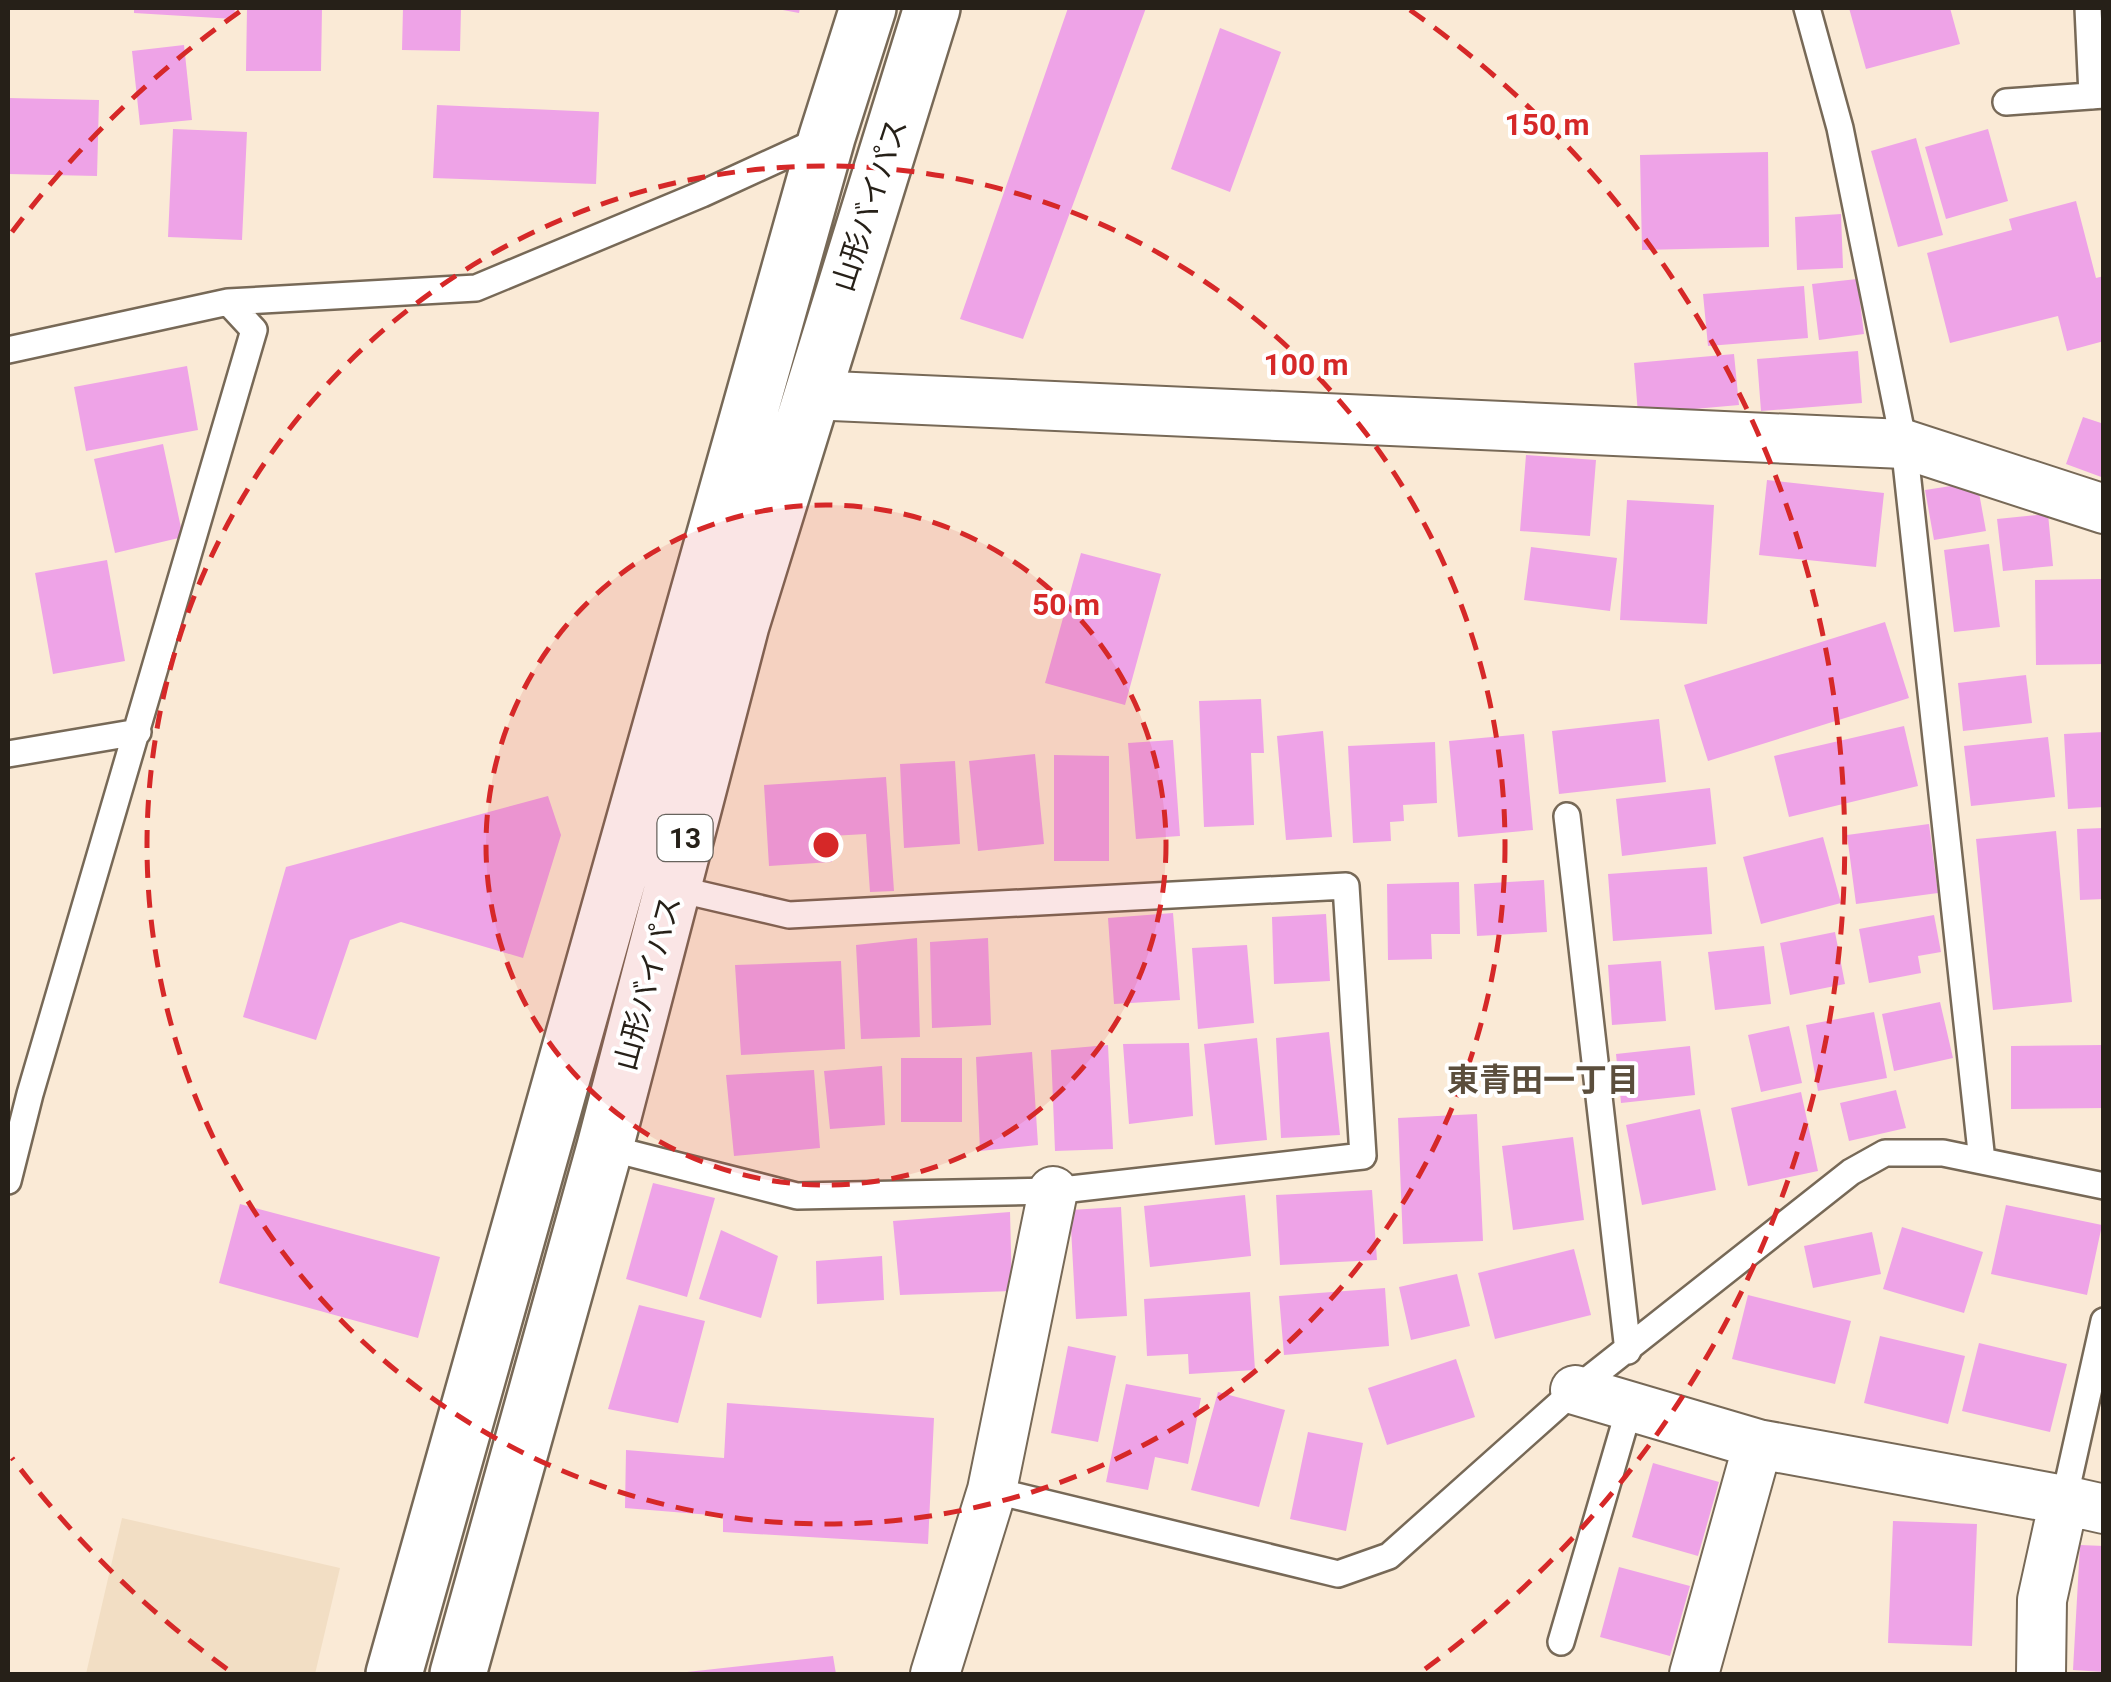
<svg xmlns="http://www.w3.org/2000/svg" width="2111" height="1682" font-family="Roboto,'Noto Sans JP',sans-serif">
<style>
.built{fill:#f2dec4}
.building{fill:#eea3e7}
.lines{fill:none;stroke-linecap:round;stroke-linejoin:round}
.service-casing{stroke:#776957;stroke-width:30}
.minor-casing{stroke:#776957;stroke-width:52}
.trunk-casing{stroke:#776957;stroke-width:60}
.service{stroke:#fff;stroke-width:25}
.minor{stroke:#fff;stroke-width:48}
.trunk{stroke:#fff;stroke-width:55}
.ring{fill:none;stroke:#d62828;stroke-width:5;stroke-dasharray:18 12}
.labels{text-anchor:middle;stroke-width:8;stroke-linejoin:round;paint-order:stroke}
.shield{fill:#fff;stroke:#67635d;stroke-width:2.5}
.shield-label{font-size:28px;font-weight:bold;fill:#262018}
.street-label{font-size:30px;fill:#262018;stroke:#fff}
.neighbourhood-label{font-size:32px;font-weight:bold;fill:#5b4e3c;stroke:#fff}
.centre{fill:#d62828;stroke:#fff;stroke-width:5}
.ring-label{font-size:30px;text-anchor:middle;font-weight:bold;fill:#d62828;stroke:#fff;stroke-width:8;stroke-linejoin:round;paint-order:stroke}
</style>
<rect width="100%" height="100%" fill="#faead6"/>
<path class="built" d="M122 1518 340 1568 315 1674H86Z"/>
<path class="building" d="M134 8H235L234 19 134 13Z
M247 8H322L321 71H246Z
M403 8H461L460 51 402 50Z
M772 8H800L799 13Z
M1068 8H1146L1023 339 960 319Z
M1849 8H1950L1960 44 1866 69Z
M1220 28 1281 52 1230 192 1171 169Z
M184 45 192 120 140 125 132 51Z
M8 98 99 100 97 176 8 174Z
M437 105 599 112 596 184 433 178Z
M173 129 247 132 242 240 168 237Z
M1988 129 2008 201 1946 219 1925 147Z
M1916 138 1943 235 1898 247 1871 151Z
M1768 152 1769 247 1642 250 1640 155Z
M2076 201 2096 278 2104 276V341L2067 351 2058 316 1950 343 1927 253 2012 230 2009 219Z
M1841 214 1843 268 1797 270 1795 217Z
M1857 279 1864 334 1819 340 1812 284Z
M1804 286 1808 338 1708 346 1703 294Z
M1858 351 1862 403 1761 411 1757 359Z
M1734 354 1739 405 1638 414 1634 363Z
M187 366 198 430 86 451 74 387Z
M2083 417 2104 424V478L2066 464Z
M163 444 183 537 115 553 94 459Z
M1526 455 1596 460 1590 536 1520 531Z
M1767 480 1884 493 1876 567 1759 555Z
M1977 482 1986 531 1934 540 1925 490Z
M1627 500 1714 505 1707 624 1620 620Z
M2048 514 2053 566 2003 571 1997 519Z
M1989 544 2000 627 1954 632 1944 550Z
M1531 547 1617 558 1610 611 1524 600Z
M1081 553 1161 574 1125 705 1045 683Z
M107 560 125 661 53 674 35 573Z
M2104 579V664L2036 665 2035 580Z
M1885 622 1909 698 1708 761 1684 685Z
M2026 675 2032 723 1963 731 1958 683Z
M1261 699 1264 753H1251L1254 825 1204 827 1199 701Z
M1659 719 1666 782 1559 794 1552 731Z
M1904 726 1918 786 1789 817 1774 756Z
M1323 731 1332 837 1286 840 1277 736Z
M2104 732V807L2068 809 2064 734Z
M1524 734 1533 830 1458 837 1449 741Z
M2048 737 2055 797 1971 806 1964 746Z
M1173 740 1180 836 1136 839 1128 743Z
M1435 742 1437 803 1403 805 1404 821 1390 822 1391 841 1353 843 1348 746Z
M1035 754 1044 844 978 851 969 761Z
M1054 755 1109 756V861H1054Z
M955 761 960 844 904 848 900 764Z
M886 777 894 891 870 892 866 834 831 836 832 862 769 866 764 785Z
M1710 788 1716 844 1622 856 1616 799Z
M548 796 561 835 523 958 401 922 350 940 316 1040 243 1017 286 867Z
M1929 824 1938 893 1856 904 1847 835Z
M2104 828V899L2080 900 2077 829Z
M2056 831 2072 1002 1993 1010 1976 839Z
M1823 837 1841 903 1761 924 1743 857Z
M1707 867 1712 934 1613 941 1608 874Z
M1544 880 1547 932 1477 936 1474 884Z
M1459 882 1460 934H1431L1432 959 1388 960 1387 884Z
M1173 913 1180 1000 1114 1004 1108 918Z
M1326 914 1330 981 1274 984 1272 917Z
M1934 915 1941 952 1918 956 1921 973 1869 983 1859 929Z
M1835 932 1845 984 1790 995 1780 943Z
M917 938 920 1037 861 1039 856 945Z
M988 938 991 1025 932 1028 930 942Z
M1247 945 1254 1023 1198 1029 1192 948Z
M1764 946 1771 1004 1715 1010 1708 952Z
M841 961 845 1049 741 1055 735 965Z
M1661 961 1666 1021 1612 1025 1608 965Z
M1940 1002 1953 1058 1894 1071 1882 1014Z
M1874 1012 1887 1078 1818 1091 1806 1025Z
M1789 1026 1802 1083 1761 1092 1748 1035Z
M1329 1032 1340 1135 1281 1138 1276 1038Z
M1257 1038 1267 1140 1215 1145 1204 1044Z
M1189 1043 1193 1116 1129 1124 1123 1044Z
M1108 1045 1113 1149 1055 1151 1051 1050Z
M2104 1045V1108L2011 1109V1046Z
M1690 1046 1695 1095 1621 1103 1616 1054Z
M1032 1052 1038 1145 980 1151 976 1057Z
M901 1058H962V1122H901Z
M882 1066 885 1125 830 1129 824 1071Z
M814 1070 820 1148 734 1156 726 1075Z
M1896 1090 1906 1128 1849 1141 1840 1103Z
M1801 1092 1818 1171 1748 1186 1731 1108Z
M1700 1109 1716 1190 1642 1205 1626 1125Z
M1477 1114 1483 1241 1403 1244 1398 1118Z
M1573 1137 1584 1220 1513 1230 1502 1146Z
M653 1183 715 1198 687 1297 626 1279Z
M1372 1190 1377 1260 1280 1265 1276 1195Z
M1245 1195 1251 1256 1150 1267 1144 1206Z
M240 1204 440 1257 418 1338 219 1283Z
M2006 1205 2102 1225 2087 1295 1991 1274Z
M1121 1207 1127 1316 1076 1319 1070 1210Z
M1010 1212 1012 1291 900 1295 893 1221Z
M1902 1227 1983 1252 1964 1313 1883 1289Z
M721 1230 778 1256 761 1318 699 1299Z
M1872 1232 1881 1274 1813 1288 1804 1246Z
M1574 1249 1591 1315 1495 1339 1478 1273Z
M882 1256 884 1300 817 1304 816 1261Z
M1457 1274 1470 1326 1411 1340 1399 1287Z
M1385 1288 1389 1346 1284 1355 1279 1296Z
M1250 1292 1255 1370 1189 1374 1188 1354 1147 1356 1144 1299Z
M1748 1295 1851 1321 1835 1384 1732 1359Z
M639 1305 705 1321 678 1423 608 1409Z
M1880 1336 1965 1356 1948 1424 1864 1403Z
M1979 1343 2067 1364 2050 1432 1962 1411Z
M1068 1346 1116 1356 1098 1442 1051 1433Z
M1456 1359 1475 1417 1387 1445 1368 1388Z
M1126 1384 1201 1398 1188 1464 1155 1457 1148 1490 1106 1482Z
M1218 1392 1285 1410 1259 1507 1191 1490Z
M727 1403 934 1418 928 1544 723 1532V1516L625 1508 626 1450 724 1458Z
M1308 1432 1363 1443 1346 1531 1290 1519Z
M1653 1463 1719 1482 1698 1556 1632 1537Z
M1893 1521 1977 1524 1972 1646 1888 1643Z
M2080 1545 2104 1546V1672L2073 1670Z
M1619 1567 1690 1586 1670 1656 1600 1637Z
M833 1656 836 1674H687V1672Z"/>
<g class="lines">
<g class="service-casing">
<path id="service" d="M1807 8 1840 128 1904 444 1982 1161
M2088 8 2092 96
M2006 102 2104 95
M8 350 228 302 476 288 702 194 822 139
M8 754 138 732
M1567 816 1628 1351
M605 1147 797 1196 1053 1191 1363 1156 1346 886 789 915 673 888
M8 1181 30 1094 254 330 228 302
M992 1490 1338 1574 1389 1556 1575 1390 1851 1172 1885 1153H1943L2104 1186
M2064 1500 2104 1321
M1561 1642 1630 1406"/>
</g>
<g class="minor-casing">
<path id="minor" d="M810 395 1904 444 2104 509
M1575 1390 1758 1444 2064 1500
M935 1674 992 1490 1053 1191
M1694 1674 1758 1444
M2041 1674 2042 1600 2064 1500 2104 1509"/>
</g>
<g class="trunk-casing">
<path id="trunk" d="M394 1674 827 137 868 8
M458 1674 605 1147 741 625 932 8"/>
</g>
<use href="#service" class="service"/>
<use href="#minor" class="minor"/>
<use href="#trunk" class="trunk"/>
</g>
<circle cx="826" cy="845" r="340" fill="#d62828" fill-opacity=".12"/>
<g class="ring">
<circle cx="826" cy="845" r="340"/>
<circle cx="826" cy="845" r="679"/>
<path d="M227 1669A1019 1019 0 0 1 12 1458M12 232A1019 1019 0 0 1 242 10M1410 10A1019 1019 0 0 1 1425 1669"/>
</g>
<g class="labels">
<rect class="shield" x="657.5" y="815" width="55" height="46" rx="8"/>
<g class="shield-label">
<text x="685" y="848">13</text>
</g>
<g class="street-label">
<text transform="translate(870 205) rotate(-72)" y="10">山形バイパス</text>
<text transform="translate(648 983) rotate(-75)" y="10">山形バイパス</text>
</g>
<g class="neighbourhood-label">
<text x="1543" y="1091">東青田一丁目</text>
</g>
</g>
<circle cx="826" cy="845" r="15" class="centre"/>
<g class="ring-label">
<text x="1547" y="135">150 m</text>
<text x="1306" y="375">100 m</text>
<text x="1066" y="615">50 m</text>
</g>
<rect width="2111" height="1682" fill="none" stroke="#262018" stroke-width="20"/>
</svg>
